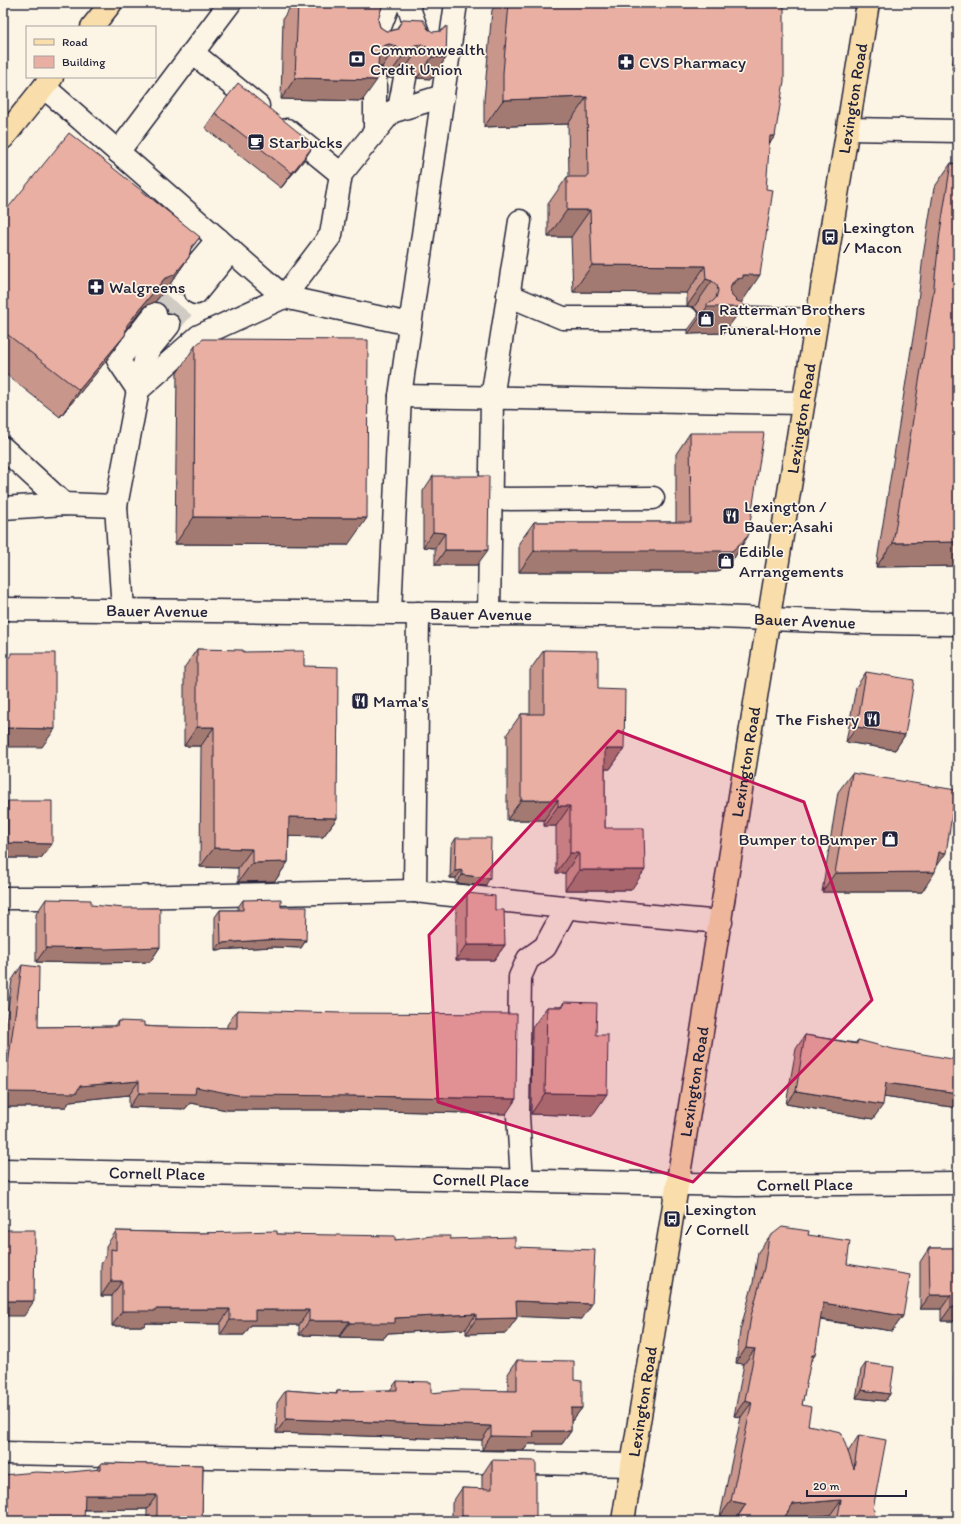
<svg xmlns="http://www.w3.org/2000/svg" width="961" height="1524" font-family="Itim,sans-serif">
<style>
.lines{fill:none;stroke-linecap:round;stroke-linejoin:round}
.minor-tunnel{stroke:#d0cbc3;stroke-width:22;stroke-dasharray:22 11;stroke-linecap:butt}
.minor-casing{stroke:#22223b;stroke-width:25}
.major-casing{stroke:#22223b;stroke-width:25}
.minor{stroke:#fcf5e5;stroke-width:22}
.major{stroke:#f9deab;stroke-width:22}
.wall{fill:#c8968b;stroke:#22223b}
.shaded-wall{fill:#a37a71;stroke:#22223b}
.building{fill:#e9afa2;stroke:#22223b}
.marked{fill:#c2185b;fill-opacity:0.2;stroke:#c2185b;stroke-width:3;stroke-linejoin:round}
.labels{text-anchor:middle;stroke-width:3.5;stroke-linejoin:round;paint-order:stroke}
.poi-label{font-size:17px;fill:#22223b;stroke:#fcf5e5;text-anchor:start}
.street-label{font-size:17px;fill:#22223b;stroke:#fcf5e5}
</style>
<rect width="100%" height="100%" fill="#fcf5e5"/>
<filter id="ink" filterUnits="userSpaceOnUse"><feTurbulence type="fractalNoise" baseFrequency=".025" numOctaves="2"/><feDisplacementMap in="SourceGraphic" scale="8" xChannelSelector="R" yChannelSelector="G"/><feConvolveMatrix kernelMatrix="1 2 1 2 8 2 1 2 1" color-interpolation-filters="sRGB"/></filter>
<g filter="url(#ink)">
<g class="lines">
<path class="minor-tunnel" d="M155 314 182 282
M169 325 196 293"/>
<g class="minor-casing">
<g id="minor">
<path d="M407 3 421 41"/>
<path d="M456 3 400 396 803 403"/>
<path d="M375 40 389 3"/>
<path d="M193 53 258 106"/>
<path d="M375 78V131"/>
<path d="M44 87 284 297 410 324"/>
<path d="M399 109 405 78"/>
<path d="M848 129 958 131"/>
<path d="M287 130 341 174"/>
<path d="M118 152 230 3"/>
<path d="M182 282 218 239"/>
<path d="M196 293 231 250"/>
<path d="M508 295 563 318H687"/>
<path d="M724 317 817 320"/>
<path d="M138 390 199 336 284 297 331 235 341 174 391 112 443 96"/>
<path d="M138 390 118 360 155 314"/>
<path d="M3 448 64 504"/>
<path d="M491 499 653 498"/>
<path d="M3 508 64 504 116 506"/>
<path id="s1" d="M3 609 694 616 869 623 958 624"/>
<path d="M123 610 116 506 138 390 147 352 169 325"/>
<path d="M390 612 400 396"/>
<path d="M418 613 415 891 609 912 721 922"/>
<path d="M489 614 492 398 520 221"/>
<path d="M3 898H73L415 891"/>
<path id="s2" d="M3 1170 737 1185 958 1183"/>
<path d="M522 1180 518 1116 520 977 528 959 545 947 566 908"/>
<path d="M3 1453 632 1465"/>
</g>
</g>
<g class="major-casing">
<g id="major">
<path d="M92 27 111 3"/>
<path d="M3 138 52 77"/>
<path id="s3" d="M623 1521 868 3"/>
</g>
</g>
<use href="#minor" class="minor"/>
<use href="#major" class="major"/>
</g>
<path class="wall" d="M293 3H383L378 20 380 27 386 31H391L396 29 403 19 428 29 446 58 431 79 417 78 413 69 407 66H401L392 78H387L386 72 382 67 378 66 362 101 281 99 283 18Z
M497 3H784L775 136 769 144 742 302 724 333 688 334V330L699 315 698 312 694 307 687 306V293L573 292 571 237H548V204L567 177H569L568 124 484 127V100L492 10Z
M958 29V68L952 69Z
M215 113 304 160 281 188 205 128Z
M951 163 958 164V566L876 567 916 319 923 256 934 188Z
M3 214 200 237 190 250 189 257 170 284 155 302 145 306 126 330 125 335 106 361 60 417 3 372Z
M195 346 348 545 175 544 177 373Z
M690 433 748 536 734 558 717 572H519V543L534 522H676V454Z
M433 476 477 565H435V548L423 547V491Z
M197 649 243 652 304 666 337 818 323 837 289 836 288 862 275 881 238 882V868L200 867 201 746H184V668Z
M544 650 598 689 624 749 610 769H605V828L631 890H565V873H556V826H544V820H507V734L521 714H530V670Z
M866 672 905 735 895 750 846 742 856 687Z
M852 773 922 892H822L838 792Z
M8 801 52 844 41 858H3V808Z
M456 838 485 886 456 883V878H450L451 846Z
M467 893 495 910 505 945 494 960H456V908Z
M46 899 160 947 150 962 96 963 36 962V914Z
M243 900 281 907 306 940 301 948 274 947 215 950V917L220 910H238V907Z
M958 963V991L957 964Z
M22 965 38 1027 114 1026 118 1021 144 1026 158 1027 227 1028V1025L237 1010 506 1114 345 1110H227L190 1103 185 1109 129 1107V1095L70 1101 66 1107H3V1043L12 980Z
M564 1002 592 1116 531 1114 532 1028 547 1007H561Z
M805 1035 855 1043 858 1040 958 1108 884 1097 873 1119 786 1104 796 1049Z
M116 1231 198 1233 277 1234 395 1240 450 1239 515 1247 582 1319 516 1316 506 1333 466 1334V1329L388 1333 384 1338 339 1337V1336L299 1335V1325H251L244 1335H220V1324L146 1323 144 1326H112V1296H101V1264L106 1256V1246Z
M808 1235 847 1264 903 1316 892 1331 820 1320 815 1355 810 1361 802 1405 808 1425 848 1452 859 1435 873 1509V1521H829L830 1515 783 1519 782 1521H734L736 1519 720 1516 741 1417 734 1416 744 1364 736 1363 740 1331 753 1283 758 1252 769 1237Z
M958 1245V1321H941V1309H920V1262L929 1248H956Z
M517 1360 574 1380 582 1408 572 1421H571V1431L562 1444H529L524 1450H482V1440L276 1433 277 1403 286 1390 336 1394 337 1391 390 1390 397 1381 431 1393 508 1391V1374Z
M866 1363 890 1394 885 1401 856 1398 861 1370Z
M958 1371V1413H954V1376Z
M492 1460 536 1519 542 1521H452V1503L462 1488 482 1489V1475Z
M101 1463 203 1465 202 1521H147V1509L84 1510 97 1469Z"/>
<path class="shaded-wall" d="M389 44 396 46 382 67 375 66 379 51 383 46Z
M422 44 407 66H401L392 78H387L402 57 410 49 415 45Z
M432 57 446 58 431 79 417 78Z
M958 60V68L952 69Z
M295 78 377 80 362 101 281 99Z
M587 97 568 124 484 127 503 100Z
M770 136H775L756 162Z
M314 145 304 160 281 188 292 173Z
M567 210H590L571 237H548Z
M189 257 170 284 155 302 145 306 108 352 127 325 164 279Z
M592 265 705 266 687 293 573 292Z
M743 275H760L742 302 743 307 724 333 688 334 707 307Z
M706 279 712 281 694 307 687 306Z
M125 335 106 361 60 417 79 390Z
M194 517 367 518 348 545 175 544Z
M433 532 445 533 435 548 423 547Z
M748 536 734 558 717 572H519L534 551Z
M958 542V566L876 567 893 543Z
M445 550H488L477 565H435Z
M197 727H214L201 746H184Z
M857 727 905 735 895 750 846 742Z
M7 728 55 729 42 747H6L3 752V735Z
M605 749H624L610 769H591Z
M521 800H558L544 820H507Z
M558 806H570L556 826H544Z
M289 817 337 818 323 837 276 836Z
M8 843 52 844 41 858H3V850Z
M214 848 252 849 238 868 200 867Z
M939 852 946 853 933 872Z
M570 853H579L565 873H556Z
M288 862 275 881 238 882 252 863Z
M462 870 456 878H450L455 871Z
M579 870H645L631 890H565Z
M935 872 922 892H822L835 873Z
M462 875 490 878 485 886 456 883Z
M279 939 306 940 301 948 274 947 215 950 221 943Z
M467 945H505L494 960H456Z
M160 947 150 962 96 963 36 962 46 948Z
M139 1081 129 1095 70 1101 66 1107H3V1094L4 1092Z
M886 1083 958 1093V1108L877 1096Z
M196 1087 356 1096 516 1099 506 1114 345 1110H227L190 1103 185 1109 129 1107 139 1093Z
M796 1091 883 1105 873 1119 786 1104Z
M545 1093 607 1094 592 1116 531 1114Z
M111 1281H122L112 1296H101Z
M930 1295H951L941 1309H920Z
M3 1301H34L24 1316H3Z
M516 1301 592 1304 582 1319 506 1316Z
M823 1303 903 1316 892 1331 812 1318Z
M951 1307H958V1321H941Z
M155 1309H230L220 1324 146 1323 144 1326H112L122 1311Z
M255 1310H309L299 1325H251L244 1335H220L230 1320Z
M476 1314 466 1329 388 1333 384 1338 339 1337 350 1323 395 1318Z
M517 1318 506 1333 466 1334 476 1319Z
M309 1321H350L339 1336 299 1335Z
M746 1348 755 1349 744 1364 736 1363Z
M812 1355H815L804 1371Z
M862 1390 890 1394 885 1401 856 1398Z
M745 1400 752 1402 741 1417 734 1416Z
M571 1408H582L572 1421H561Z
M958 1408V1413H954Z
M286 1419 491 1426 482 1440 276 1433Z
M533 1431H571L562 1444H529L524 1450H482L491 1436Z
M85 1495H157L147 1509 74 1510Z
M841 1500 830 1515 782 1519 793 1504Z
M731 1501 746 1504 736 1519 720 1516Z"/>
<path class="building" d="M298 3H383L378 20 380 27 386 31H391L397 29 403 19 423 20 428 29 433 32 441 31 447 26 446 58 432 57 428 48 422 44 415 45 410 49 407 57H402L401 51 396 46 389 44 383 46 379 51 377 80 295 78Z
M509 3H784V81L775 136H770L766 189 773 190 760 275H743V278L737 279 732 283 730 289 732 296 737 301 743 303V307H707V304L712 302 716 298 718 291 717 285 712 281 706 279 705 266 592 265 590 210H567V177H588L587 97 503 100V73Z
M238 83 314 145 292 173 215 113Z
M69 133 200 237 191 248 189 257 174 275 164 279 127 325 125 335 79 390 3 331V214Z
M951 163 958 164V542L893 543 933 295 940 232Z
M203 339 368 340 367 518 194 517 195 346Z
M690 433H764L748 536 732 551H534V522H691Z
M433 476H489L488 550H445V533L433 532Z
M197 649 243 650V652L304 651V666L338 667 337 818 289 817 288 862 252 863V849L214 848V727H197Z
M544 650 598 651V689L625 690 624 749H605V828H644L645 870H579V853H570V806H558V800H521V714H544Z
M11 653H55V729L7 728 8 745H3V657H11Z
M866 672 914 680 905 735 857 727Z
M852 773 956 790 946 853 939 852 935 872 835 873Z
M8 801H52V844L8 843Z
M456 838H491L490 878 462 875V870L455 871Z
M467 893 495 896V910H504L505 945H467Z
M46 899 91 900V905L125 908H160V947L107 949 46 948Z
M281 899V907H307L306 940 279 939 221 943 220 910H243V900Z
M22 965 39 967 38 1027 117 1026 118 1021 144 1022V1026L158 1027 237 1028V1010L341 1013 517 1014 516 1099 356 1096 237 1095 196 1087 195 1094 139 1093V1081L80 1086 76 1093 4 1092Z
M564 1002 597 1003 596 1035H608L607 1094 545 1093 547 1007H563Z
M805 1035 857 1044 858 1040 893 1049 958 1060V1093L886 1083 883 1105 796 1091Z
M782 1227 809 1231 808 1235 850 1241 847 1264 910 1275 903 1316 823 1303 815 1355H812L802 1405 811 1407 808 1425 841 1432 854 1469 859 1435 886 1440 873 1509 875 1510 873 1521H837L841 1500 793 1504 782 1521H735L746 1504 731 1501 752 1402 745 1400 755 1349 746 1348 751 1316 764 1268 769 1237Z
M3 1230H35L34 1301H3Z
M116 1231 198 1233 277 1231V1234L395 1236V1240L432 1236H450V1239L515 1237V1247L595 1250 592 1304 516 1301 517 1318 476 1319V1314L395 1318V1323H350V1321H309V1310H255V1320H230V1309H155V1311H122V1281H111V1249L116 1250Z
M929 1248H958V1307H951V1295H930Z
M517 1360 574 1361V1380L582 1381V1408H571V1431H533L534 1437 491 1436V1426L286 1419V1390L337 1394V1391L397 1390V1381L431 1382V1393L461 1390 517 1391Z
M866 1363 894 1367 890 1394 862 1390Z
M492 1460 536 1461V1519H542V1521H462V1488L492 1489Z
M101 1463 203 1465 202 1521H157V1495H85L84 1521H3V1475L36 1472 61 1473 101 1469Z"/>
</g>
<path class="marked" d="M618 731 804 802 872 1000 693 1182 438 1102 429 935Z"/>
<defs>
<g id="bank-square" transform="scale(0.9)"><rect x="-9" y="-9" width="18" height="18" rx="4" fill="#22223b" stroke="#fcf5e5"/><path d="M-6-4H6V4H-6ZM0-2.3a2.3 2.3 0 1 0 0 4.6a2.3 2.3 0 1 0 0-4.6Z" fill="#fff"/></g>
<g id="pharmacy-square" transform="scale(0.9)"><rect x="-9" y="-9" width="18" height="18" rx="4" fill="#22223b" stroke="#fcf5e5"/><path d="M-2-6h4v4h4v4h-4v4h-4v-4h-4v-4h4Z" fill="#fff"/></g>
<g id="cafe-square" transform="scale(0.9)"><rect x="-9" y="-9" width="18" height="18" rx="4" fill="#22223b" stroke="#fcf5e5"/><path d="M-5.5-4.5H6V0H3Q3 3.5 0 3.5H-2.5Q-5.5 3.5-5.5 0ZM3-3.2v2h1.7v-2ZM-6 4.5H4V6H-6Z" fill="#fff"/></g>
<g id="bus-square" transform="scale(0.9)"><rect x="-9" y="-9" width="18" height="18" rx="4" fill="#22223b" stroke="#fcf5e5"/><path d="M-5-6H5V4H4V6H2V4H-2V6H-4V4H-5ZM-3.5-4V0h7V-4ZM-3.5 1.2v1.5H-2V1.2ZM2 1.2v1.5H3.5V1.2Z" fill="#fff"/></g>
<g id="shop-square" transform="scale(0.9)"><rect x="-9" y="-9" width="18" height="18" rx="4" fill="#22223b" stroke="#fcf5e5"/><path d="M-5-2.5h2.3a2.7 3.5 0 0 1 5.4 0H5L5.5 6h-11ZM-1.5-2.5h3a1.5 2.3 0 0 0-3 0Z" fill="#fff"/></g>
<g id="restaurant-square" transform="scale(0.9)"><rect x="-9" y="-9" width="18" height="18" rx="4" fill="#22223b" stroke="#fcf5e5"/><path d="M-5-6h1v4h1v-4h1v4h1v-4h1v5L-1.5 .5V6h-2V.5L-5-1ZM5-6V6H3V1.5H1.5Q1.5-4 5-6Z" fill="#fff"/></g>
</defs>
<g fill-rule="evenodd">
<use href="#bank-square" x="357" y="59"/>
<use href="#pharmacy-square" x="626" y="62"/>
<use href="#cafe-square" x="256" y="142"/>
<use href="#bus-square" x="830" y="237"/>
<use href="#pharmacy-square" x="96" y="287"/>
<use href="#shop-square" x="706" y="319"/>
<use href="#restaurant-square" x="731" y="516"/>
<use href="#shop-square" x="726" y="561"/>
<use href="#restaurant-square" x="360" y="701"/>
<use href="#restaurant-square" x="872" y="719"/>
<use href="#shop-square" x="890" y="839"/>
<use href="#bus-square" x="672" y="1219"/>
</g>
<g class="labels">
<g class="poi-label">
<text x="370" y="55">Commonwealth<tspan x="370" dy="20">Credit Union</tspan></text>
<text x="639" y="68">CVS Pharmacy</text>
<text x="269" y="148">Starbucks</text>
<text x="843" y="233">Lexington<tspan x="843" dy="20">/ Macon</tspan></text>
<text x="109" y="293">Walgreens</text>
<text x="719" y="315">Ratterman Brothers<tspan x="719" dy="20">Funeral Home</tspan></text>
<text x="744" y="512">Lexington /<tspan x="744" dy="20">Bauer;Asahi</tspan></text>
<text x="739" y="557">Edible<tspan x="739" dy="20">Arrangements</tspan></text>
<text x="373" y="707">Mama's</text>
<text x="859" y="725" text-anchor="end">The Fishery</text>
<text x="877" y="845" text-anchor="end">Bumper to Bumper</text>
<text x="685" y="1215">Lexington<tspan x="685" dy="20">/ Cornell</tspan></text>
</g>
<g class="street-label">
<text dy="6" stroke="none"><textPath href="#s3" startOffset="1441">Lexington Road</textPath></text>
<text dy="6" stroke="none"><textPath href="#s3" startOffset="1117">Lexington Road</textPath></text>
<text dy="6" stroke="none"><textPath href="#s1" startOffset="154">Bauer Avenue</textPath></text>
<text dy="6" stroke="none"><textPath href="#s1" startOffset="478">Bauer Avenue</textPath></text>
<text dy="6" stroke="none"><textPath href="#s1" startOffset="802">Bauer Avenue</textPath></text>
<text dy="6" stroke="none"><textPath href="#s3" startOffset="769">Lexington Road</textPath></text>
<text dy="6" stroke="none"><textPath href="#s3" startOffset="445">Lexington Road</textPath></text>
<text dy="6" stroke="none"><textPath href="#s2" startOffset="154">Cornell Place</textPath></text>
<text dy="6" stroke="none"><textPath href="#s2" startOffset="478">Cornell Place</textPath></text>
<text dy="6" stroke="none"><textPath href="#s2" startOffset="802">Cornell Place</textPath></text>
<text dy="6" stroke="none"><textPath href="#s3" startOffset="121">Lexington Road</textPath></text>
</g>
</g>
<rect width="961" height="1524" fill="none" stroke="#fcf5e5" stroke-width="16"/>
<rect x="8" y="8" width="945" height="1508" fill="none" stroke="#22223b" stroke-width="1.5" filter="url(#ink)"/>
<rect x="26" y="26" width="130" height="52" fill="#fcf5e5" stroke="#a5a1a1"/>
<rect x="34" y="39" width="20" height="6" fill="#f9deab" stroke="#a5a1a1"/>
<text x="62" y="46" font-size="12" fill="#22223b">Road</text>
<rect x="34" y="56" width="20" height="12" fill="#e9afa2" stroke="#a5a1a1"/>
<text x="62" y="66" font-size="12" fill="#22223b">Building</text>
<path d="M807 1490v6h99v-6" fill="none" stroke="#22223b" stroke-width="2"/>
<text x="813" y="1490" font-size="12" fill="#22223b" stroke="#fcf5e5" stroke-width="3" paint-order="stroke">20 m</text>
</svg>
